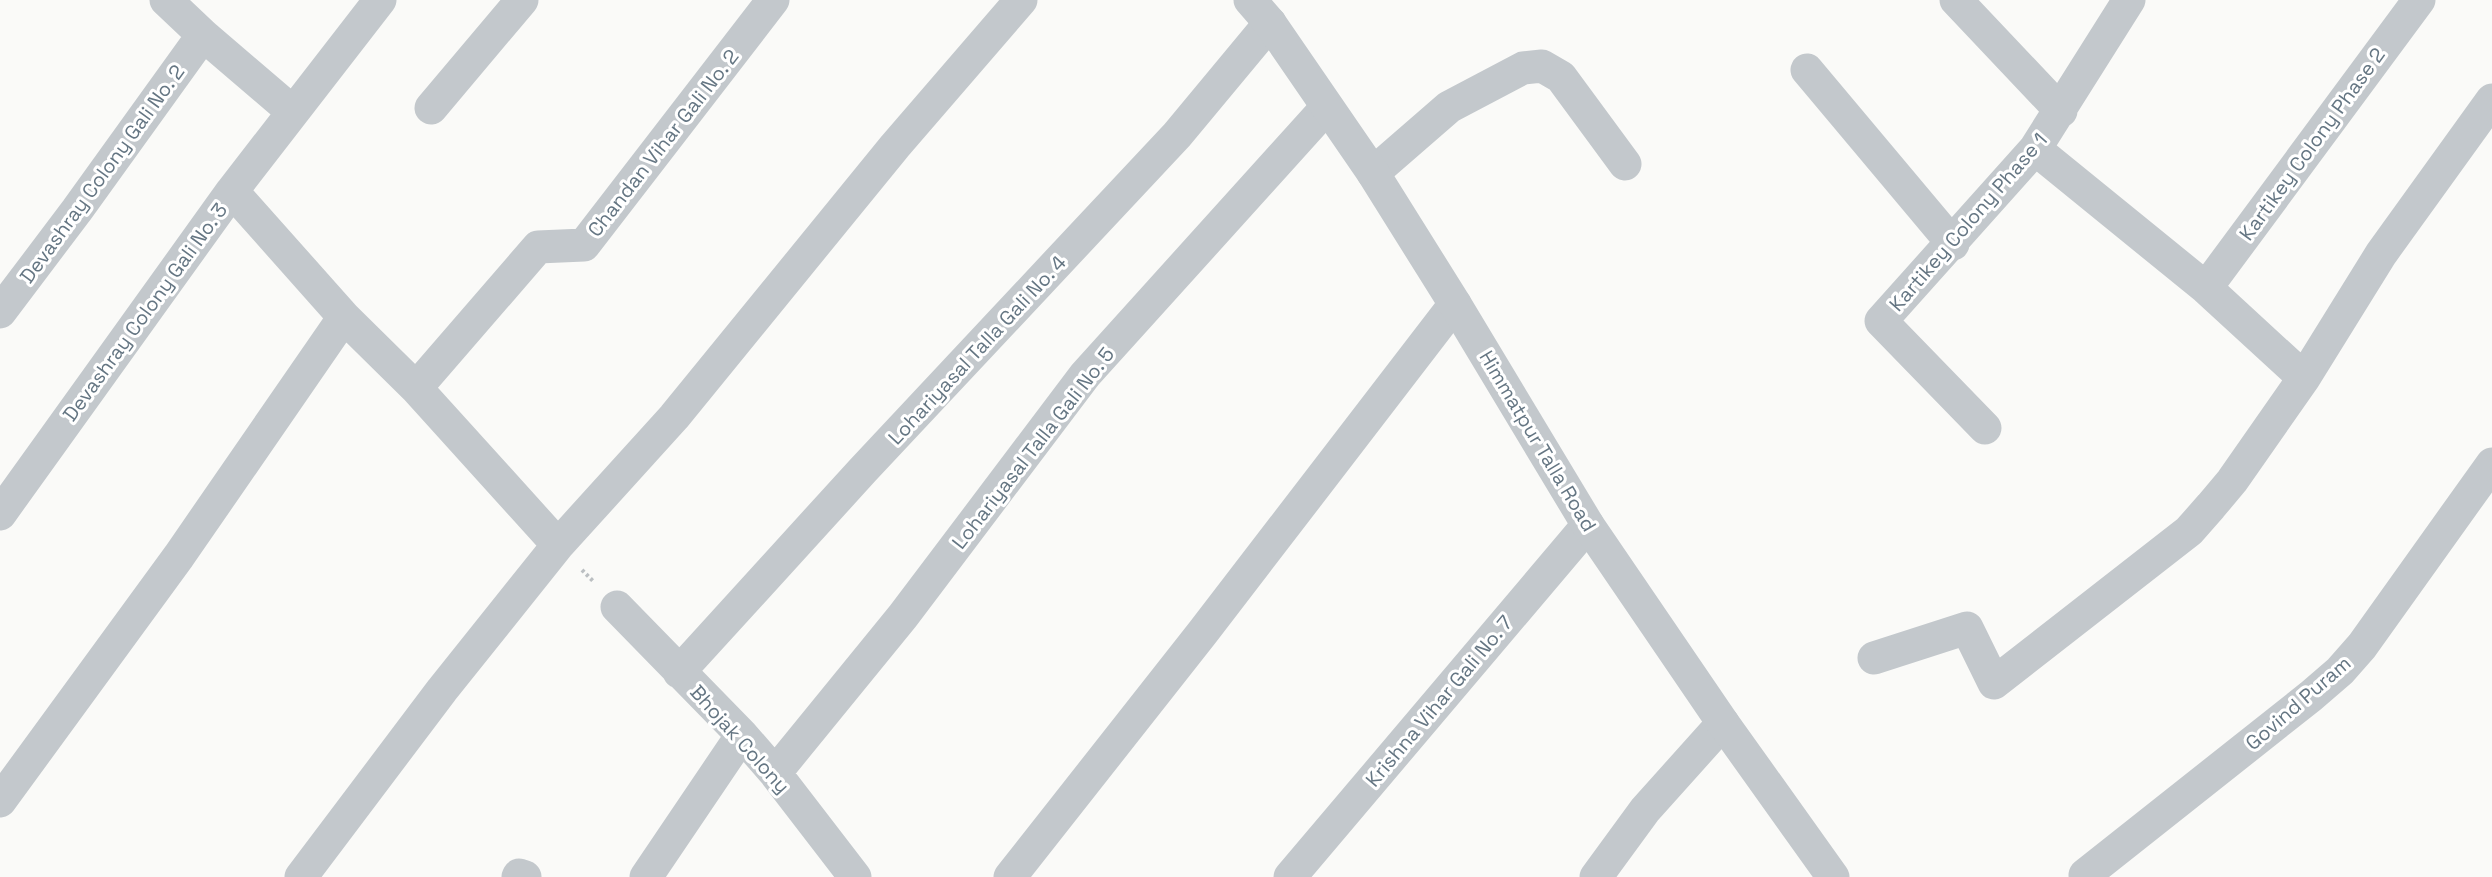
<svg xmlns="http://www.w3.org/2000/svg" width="2492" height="877" font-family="'Space Grotesk',sans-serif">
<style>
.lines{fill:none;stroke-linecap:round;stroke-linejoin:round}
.path{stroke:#bbbfc2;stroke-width:4;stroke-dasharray:3 3;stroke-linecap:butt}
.minor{stroke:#c3c8cc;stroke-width:33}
.tertiary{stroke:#c3c8cc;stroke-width:33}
.labels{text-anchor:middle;stroke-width:6;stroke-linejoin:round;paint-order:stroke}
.street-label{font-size:20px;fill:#657683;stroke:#fff}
</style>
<rect width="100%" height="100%" fill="#fafaf8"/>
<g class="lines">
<path class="path" d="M582 570 594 582"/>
<path class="minor" d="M166 0 203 35 293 112
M1956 0 2061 111
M1807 70 1953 244
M431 108 522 0
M2035 149 2206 288 2304 378
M1373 173 1449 107 1523 68 1542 66 1561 77 1625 164
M232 191 344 317 416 388 558 545
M2206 288 2419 0
M0 312 77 210 203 35
M416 388 538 247 584 245 773 0
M1985 428 1881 321 2035 149 2129 0
M0 514 232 191 380 0
M617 607 742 735 775 773 855 877
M1874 658 1967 628 1994 683 2189 531 2211 506 2232 481 2304 378 2381 254 2492 100
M679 672 863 470 1177 135 1270 23
M775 773 903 616 1085 375 1327 107
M0 801 179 556 344 317
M2085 875 2311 696 2340 671 2362 646 2492 464
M301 877 442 690 558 545 674 417 895 146 1021 0
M518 877 519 875 525 877
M646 877 742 735
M1010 877 1203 632 1455 304
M1290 877 1588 525
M1596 877 1645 810 1723 723"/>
<path class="tertiary" d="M1250 0 1270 23 1373 173 1455 304 1588 525 1723 723 1833 877"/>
</g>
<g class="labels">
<g class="street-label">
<text transform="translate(663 143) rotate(-52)" y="7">Chandan Vihar Gali No. 2</text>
<text transform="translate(2312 144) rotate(-54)" y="7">Kartikey Colony Phase 2</text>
<text transform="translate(102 174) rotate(-54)" y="7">Devashray Colony Gali No. 2</text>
<text transform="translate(1968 222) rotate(-49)" y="7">Kartikey Colony Phase 1</text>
<text transform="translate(145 312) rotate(-54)" y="7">Devashray Colony Gali No. 3</text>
<text transform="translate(977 350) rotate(-47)" y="7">Lohariyasal Talla Gali No. 4</text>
<text transform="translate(1538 441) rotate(59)" y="7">Himmatpur Talla Road</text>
<text transform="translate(1033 448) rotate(-52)" y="7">Lohariyasal Talla Gali No. 5</text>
<text transform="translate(1439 701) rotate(-50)" y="7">Krishna Vihar Gali No. 7</text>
<text transform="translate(2298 703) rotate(-41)" y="7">Govind Puram</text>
<text transform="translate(740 739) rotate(48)" y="7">Bhojak Colony</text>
</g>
</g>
</svg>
